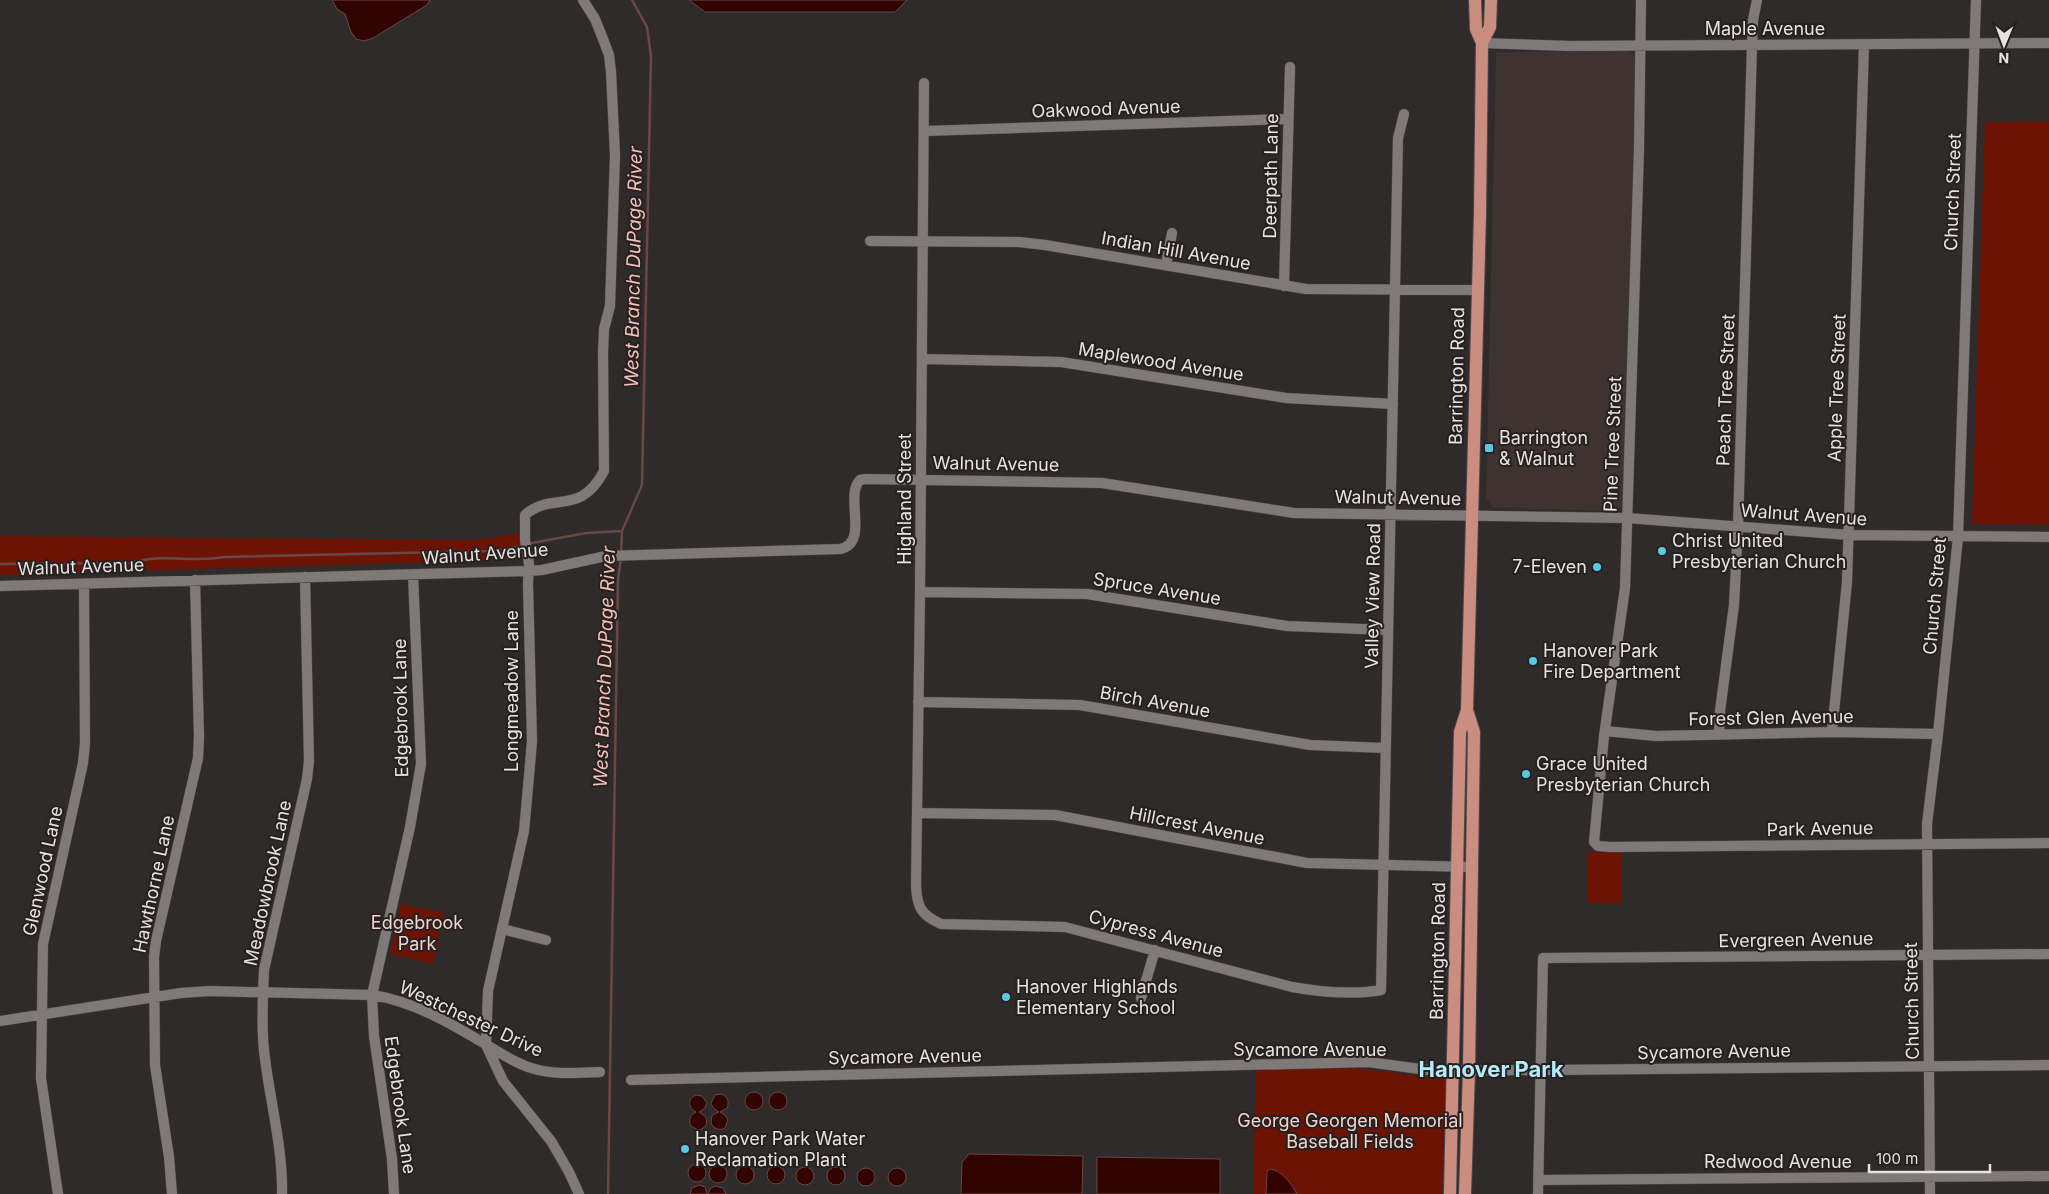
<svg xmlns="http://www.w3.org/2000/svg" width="2049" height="1194" font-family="Inter,sans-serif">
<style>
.built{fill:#3e3330}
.green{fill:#6d1304}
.water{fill:#320401;stroke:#684744}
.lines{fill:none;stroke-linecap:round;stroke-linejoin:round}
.stream{stroke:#684744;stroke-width:2.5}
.minor-casing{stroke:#4d4949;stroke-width:11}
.major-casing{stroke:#4d4949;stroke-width:14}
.minor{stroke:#7f7a79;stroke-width:10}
.major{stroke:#cb8d80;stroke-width:12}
.poi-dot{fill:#55cae0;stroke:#262120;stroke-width:2}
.labels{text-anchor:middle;stroke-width:4;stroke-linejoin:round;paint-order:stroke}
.street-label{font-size:18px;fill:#e6e3e2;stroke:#262120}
.poi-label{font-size:18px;fill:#e6e3e2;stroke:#262120;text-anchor:start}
.park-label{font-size:18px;fill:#f1d6d0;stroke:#262120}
.water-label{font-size:19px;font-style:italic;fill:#f5c0b5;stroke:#262120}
.district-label{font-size:22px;font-weight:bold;fill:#b4edf9;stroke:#262120}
</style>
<rect width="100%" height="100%" fill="#2f2b2a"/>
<path class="built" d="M1627 51 1633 53 1637 59 1623 502 1619 510 1613 511 1493 508 1486 498 1496 52Z"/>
<path class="green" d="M2049 121V525L1972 524 1985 122Z
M521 533 524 553C518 560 508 559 500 560L0 575V536L479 540Z
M1591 852H1621L1622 903H1587L1588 853Z
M401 904 444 913 433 964 390 954Z
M1343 1067 1446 1079 1442 1194H1253L1256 1069Z"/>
<path class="water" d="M332 0H430L427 5 373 38 364 41 356 39 351 32 345 14 337 9Z
M689 0H907L895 12H705Z
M769 1101a9 9 0 1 1 18 0a9 9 0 1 1-18 0Z
M745 1101a9 9 0 1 1 18 0a9 9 0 1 1-18 0Z
M721 1094C727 1096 730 1101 727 1108L720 1112 725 1115 728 1120 725 1128C719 1131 714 1129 711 1123L712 1115 719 1112 713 1108 711 1103 715 1095Z
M696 1095 702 1096 707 1103 705 1108 699 1112 706 1117C708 1124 705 1129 698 1130L691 1126C688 1120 690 1115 696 1112 688 1108 687 1099 696 1095Z
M969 1154 1083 1156 1082 1194H961L962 1162Z
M1097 1157 1220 1159V1194H1097Z
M688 1173a9 9 0 1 1 18 0a9 9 0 1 1-18 0Z
M709 1174a9 9 0 1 1 18 0a9 9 0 1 1-18 0Z
M767 1175a9 9 0 1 1 18 0a9 9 0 1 1-18 0Z
M736 1175a9 9 0 1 1 18 0a9 9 0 1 1-18 0Z
M827 1176a9 9 0 1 1 18 0a9 9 0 1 1-18 0Z
M796 1176a9 9 0 1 1 18 0a9 9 0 1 1-18 0Z
M857 1177a9 9 0 1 1 18 0a9 9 0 1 1-18 0Z
M888 1177a9 9 0 1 1 18 0a9 9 0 1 1-18 0Z
M1271 1169C1284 1172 1291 1184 1297 1194H1266L1267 1172 1268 1170Z
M699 1185 705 1187 707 1194H690L692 1188Z
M715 1186 723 1188 726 1194H708L710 1189Z"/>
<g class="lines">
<path class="stream" d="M532 543 586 533 622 531
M621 553 622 531 642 485 651 56 647 27 632 0
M0 564 131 563C162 553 194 563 225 557L491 551 523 546
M608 1194 618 580 621 558"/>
<g class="minor-casing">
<path id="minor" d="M1641 0 1639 149 1625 588 1604 736 1594 842 1598 846 1610 847 2049 843
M1482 43 1571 46 2049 43
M924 83 920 592 916 886C917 907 921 915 941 924L1065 927 1292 987C1320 992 1353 995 1381 990L1398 138 1404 114
M925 131 1288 119
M870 241 1019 242 1045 245 1306 289 1476 290
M1166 265 1172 233
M1284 286 1290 67
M923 359 1061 362 1286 398 1393 404
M0 586 528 571 542 570 606 556 840 549C870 543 844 496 860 480L865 479 1102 483 1294 513 1627 518 1849 535 2049 537
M920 592 1087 594 1287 626 1388 630
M918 702 1080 705 1310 745 1385 748
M1605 731 1656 736 1832 732 1938 734
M1832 732 1847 582 1864 45
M1719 735 1720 711 1734 605 1738 527 1752 45 1753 20 1757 0
M917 813 1055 815 1307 863 1472 867
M502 929 546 940
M1141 998 1155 950
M0 1021 181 993 210 991 372 995C413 1001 452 1024 487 1045 502 1054 515 1063 531 1068 553 1075 577 1073 600 1072
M631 1080 1368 1062 1435 1071 2049 1065
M1538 1180 2049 1176
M58 1194 41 1078 43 944 83 763 85 743 84 584
M172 1194 169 1157 155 1065 154 957 156 941 198 758 199 737 195 580
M282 1194C283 1146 269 1098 264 1050 261 1024 263 996 264 970L307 779 309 761 305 577
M394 1194 392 1159 374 1036 372 995 410 827 421 764 413 575
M579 1194 569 1172 551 1141 503 1081 486 1045 488 991 524 831 529 776 532 741 528 584 529 564 525 540V515C552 491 580 517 604 471L603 353 604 329 610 306 615 155 611 72 609 55 603 39 595 19 583 0
M1538 1194 1543 958 2049 954
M1930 1194 1927 824 1938 734 1958 537 1976 0"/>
</g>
<g class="major-casing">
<path id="major" d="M1482 43 1490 27 1491 0
M1450 1194 1460 732 1467 710
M1465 1194 1469 1070 1474 732 1467 710 1480 214 1482 43 1476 29 1475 0"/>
</g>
<use href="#minor" class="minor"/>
<use href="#major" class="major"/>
</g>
<g class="poi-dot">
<rect x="1484" y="443" width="10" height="10" rx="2.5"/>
<circle cx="1662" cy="551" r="5"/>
<circle cx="1597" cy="567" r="5"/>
<circle cx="1533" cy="661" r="5"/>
<circle cx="1526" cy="774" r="5"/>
<circle cx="1006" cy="997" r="5"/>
<circle cx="685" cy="1149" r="5"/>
</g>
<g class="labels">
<g class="street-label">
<text x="1765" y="35">Maple Avenue</text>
<text transform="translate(1106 109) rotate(-2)" y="6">Oakwood Avenue</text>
<text transform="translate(1271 176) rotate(-89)" y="6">Deerpath Lane</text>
<text transform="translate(1953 192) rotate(-88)" y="6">Church Street</text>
<text transform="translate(1176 251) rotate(10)" y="6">Indian Hill Avenue</text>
<text transform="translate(1161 362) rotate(9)" y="6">Maplewood Avenue</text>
<text transform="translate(1457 376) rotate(-89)" y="6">Barrington Road</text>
<text transform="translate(1837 388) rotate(-88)" y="6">Apple Tree Street</text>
<text transform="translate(1726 390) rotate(-88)" y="6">Peach Tree Street</text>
<text transform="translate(1613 444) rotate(-88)" y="6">Pine Tree Street</text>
<text transform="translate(996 464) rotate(1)" y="6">Walnut Avenue</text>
<text transform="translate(1398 498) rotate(1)" y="6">Walnut Avenue</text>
<text transform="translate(905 499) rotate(-90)" y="6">Highland Street</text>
<text transform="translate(1804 515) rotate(4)" y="6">Walnut Avenue</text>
<text transform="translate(485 554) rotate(-4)" y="6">Walnut Avenue</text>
<text transform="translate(81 567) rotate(-2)" y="6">Walnut Avenue</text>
<text transform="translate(1157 589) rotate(9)" y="6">Spruce Avenue</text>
<text transform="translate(1373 596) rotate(-89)" y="6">Valley View Road</text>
<text transform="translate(1935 596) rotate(-85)" y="6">Church Street</text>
<text transform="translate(512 691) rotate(-90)" y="6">Longmeadow Lane</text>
<text transform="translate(1155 702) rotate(10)" y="6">Birch Avenue</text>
<text transform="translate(401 708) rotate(-91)" y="6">Edgebrook Lane</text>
<text transform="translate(1771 718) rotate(-1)" y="6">Forest Glen Avenue</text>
<text transform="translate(1197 826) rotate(11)" y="6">Hillcrest Avenue</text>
<text transform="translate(1820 829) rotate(-1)" y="6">Park Avenue</text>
<text transform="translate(43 871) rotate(-78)" y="6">Glenwood Lane</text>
<text transform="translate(268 883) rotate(-78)" y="6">Meadowbrook Lane</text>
<text transform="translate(154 884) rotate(-78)" y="6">Hawthorne Lane</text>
<text transform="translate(1156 934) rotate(15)" y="6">Cypress Avenue</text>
<text transform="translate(1796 940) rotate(-1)" y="6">Evergreen Avenue</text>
<text transform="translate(1438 951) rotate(-89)" y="6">Barrington Road</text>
<text transform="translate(1912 1001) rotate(-91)" y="6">Church Street</text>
<text transform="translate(471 1019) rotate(25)" y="6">Westchester Drive</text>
<text x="1310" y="1056">Sycamore Avenue</text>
<text transform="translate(1714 1052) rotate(-1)" y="6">Sycamore Avenue</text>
<text transform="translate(905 1057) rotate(-1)" y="6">Sycamore Avenue</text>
<text transform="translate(400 1105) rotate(82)" y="6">Edgebrook Lane</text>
<text x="1778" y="1168">Redwood Avenue</text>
</g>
<g class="poi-label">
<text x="1499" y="444">Barrington<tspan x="1499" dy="21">&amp; Walnut</tspan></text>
<text x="1672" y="547">Christ United<tspan x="1672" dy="21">Presbyterian Church</tspan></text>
<text x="1587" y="573" text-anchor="end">7-Eleven</text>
<text x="1543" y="657">Hanover Park<tspan x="1543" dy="21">Fire Department</tspan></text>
<text x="1536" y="770">Grace United<tspan x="1536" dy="21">Presbyterian Church</tspan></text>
<text x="1016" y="993">Hanover Highlands<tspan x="1016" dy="21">Elementary School</tspan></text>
<text x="695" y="1145">Hanover Park Water<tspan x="695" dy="21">Reclamation Plant</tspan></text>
</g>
<g class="park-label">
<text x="417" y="929">Edgebrook<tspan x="417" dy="21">Park</tspan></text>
<text x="1350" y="1127">George Georgen Memorial<tspan x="1350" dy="21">Baseball Fields</tspan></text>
</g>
<g class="water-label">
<text transform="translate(633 267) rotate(-89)" y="7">West Branch DuPage River</text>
<text transform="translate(604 667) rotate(-88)" y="7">West Branch DuPage River</text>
</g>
<g class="district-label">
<text x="1491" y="1077">Hanover Park</text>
</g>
</g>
<g transform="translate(2004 45) rotate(181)" stroke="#262120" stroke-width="4" paint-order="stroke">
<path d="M0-4L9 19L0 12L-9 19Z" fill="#e6e3e2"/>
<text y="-8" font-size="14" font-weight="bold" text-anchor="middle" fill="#e6e3e2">N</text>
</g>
<path d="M1869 1164v8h121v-8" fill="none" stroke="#e6e3e2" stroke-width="2.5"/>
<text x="1876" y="1164" font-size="15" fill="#e6e3e2" stroke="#262120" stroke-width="4" paint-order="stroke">100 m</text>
</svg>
